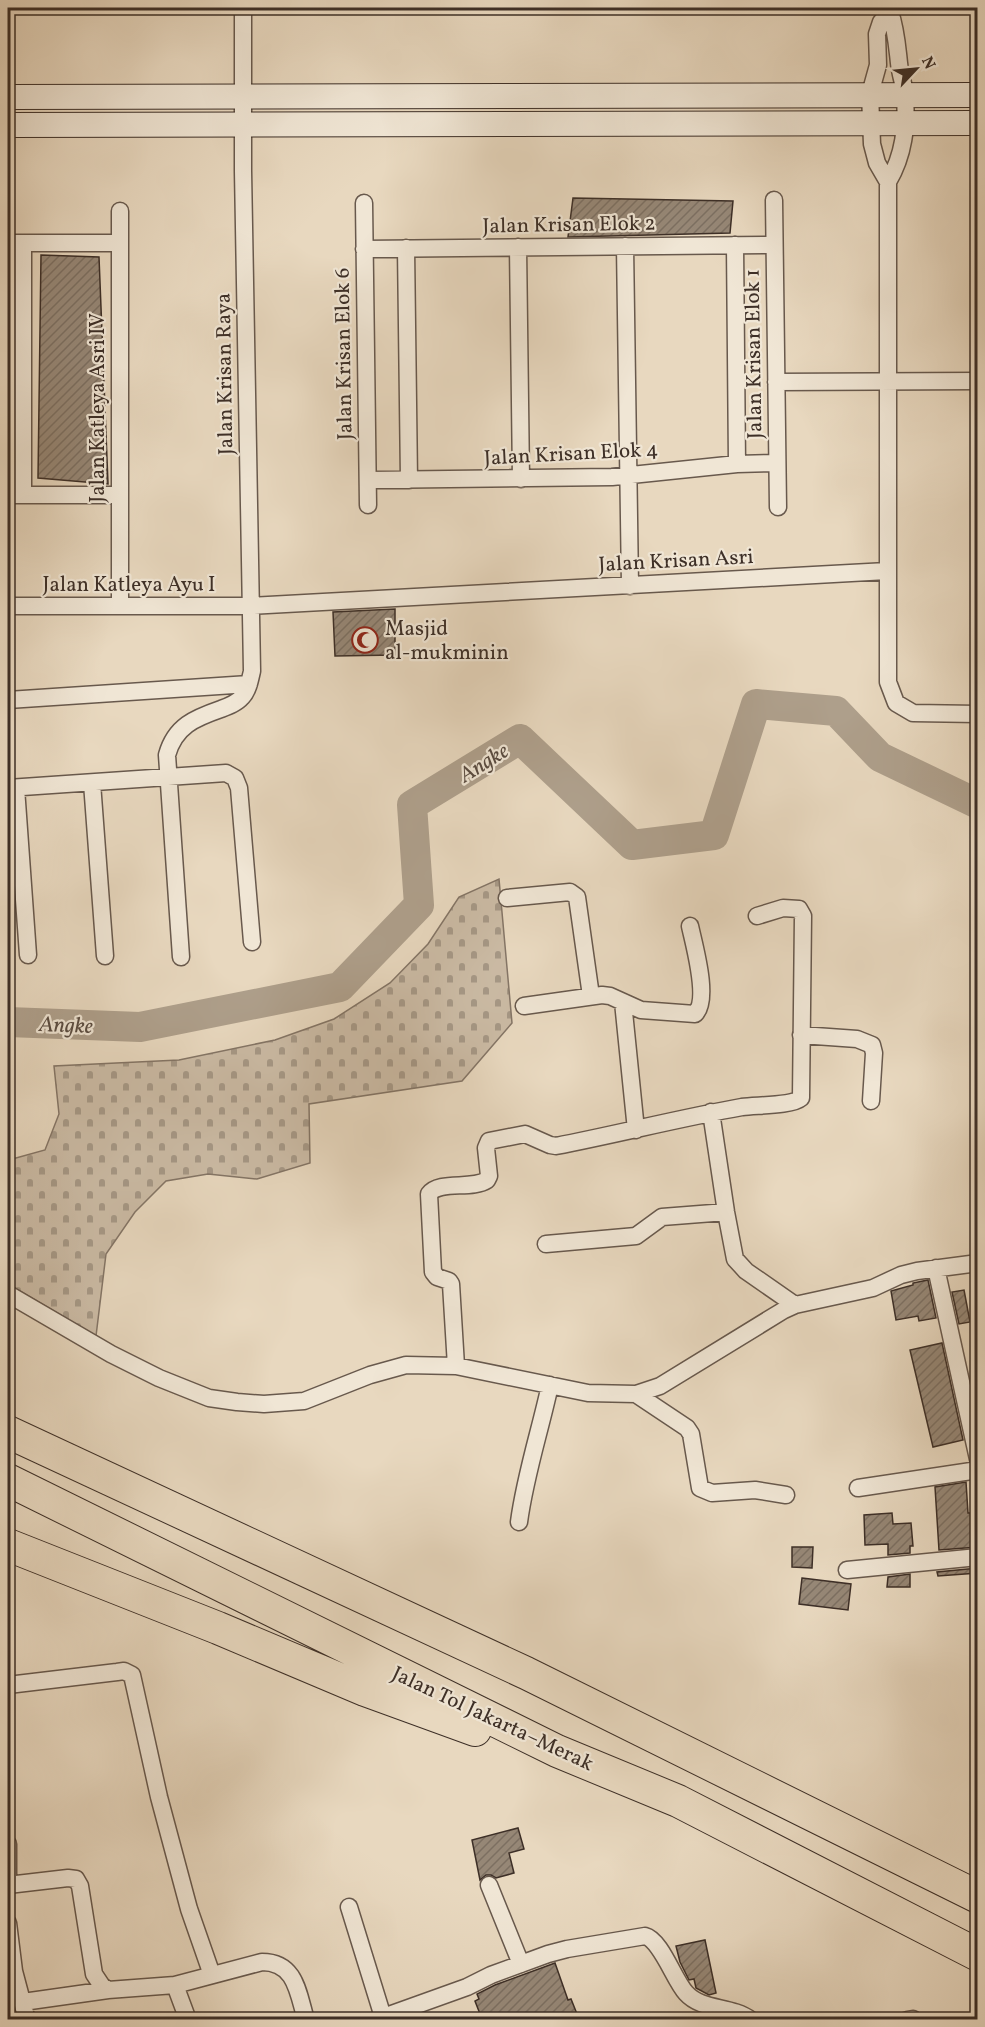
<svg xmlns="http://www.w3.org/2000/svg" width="985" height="2027" font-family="Vollkorn,serif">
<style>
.cemetery{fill:url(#cemetery-stones);stroke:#847566;stroke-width:1.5}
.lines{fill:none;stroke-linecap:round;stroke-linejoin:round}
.river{stroke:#ae9f8b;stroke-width:30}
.building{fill:url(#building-hatch);stroke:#3d2f27;stroke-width:1.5}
.street-casing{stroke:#68594d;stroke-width:19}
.secondary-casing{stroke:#3d2f27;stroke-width:26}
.highway-casing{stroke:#3d2f27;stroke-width:34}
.street{stroke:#f0e6d5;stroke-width:16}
.secondary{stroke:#f0e6d5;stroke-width:24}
.highway{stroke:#e8d8bf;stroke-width:32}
.labels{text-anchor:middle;stroke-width:4.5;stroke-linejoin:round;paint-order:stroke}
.street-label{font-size:21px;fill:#3d2f27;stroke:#f0e6d5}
.poi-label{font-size:21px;fill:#3d2f27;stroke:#f0e6d5;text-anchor:start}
.water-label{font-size:22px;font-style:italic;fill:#594b40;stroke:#f0e6d5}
</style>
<defs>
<pattern id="cemetery-stones" width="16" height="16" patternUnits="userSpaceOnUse" patternTransform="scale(1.5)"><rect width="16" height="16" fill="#cbbba5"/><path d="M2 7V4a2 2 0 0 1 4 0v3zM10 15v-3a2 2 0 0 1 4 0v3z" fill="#a69886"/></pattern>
<pattern id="building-hatch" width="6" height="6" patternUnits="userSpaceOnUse" patternTransform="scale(1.5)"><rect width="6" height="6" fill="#968776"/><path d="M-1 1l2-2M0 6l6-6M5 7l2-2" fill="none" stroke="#7c6f61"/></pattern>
</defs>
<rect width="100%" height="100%" fill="#e8d8bf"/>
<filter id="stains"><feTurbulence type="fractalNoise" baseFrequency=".00333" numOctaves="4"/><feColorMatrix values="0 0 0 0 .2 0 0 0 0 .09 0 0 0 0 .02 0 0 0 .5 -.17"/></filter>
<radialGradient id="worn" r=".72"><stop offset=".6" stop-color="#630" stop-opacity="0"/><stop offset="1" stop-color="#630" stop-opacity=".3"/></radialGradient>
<path class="cemetery" d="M499 879 512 1023 462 1081 309 1104 310 1163 257 1179 208 1174 166 1181 135 1212 106 1254 96 1336 8 1284V1158H16L45 1150 59 1114 54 1066 179 1060 275 1040 334 1019 390 983 428 944 459 897Z"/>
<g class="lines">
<path class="river" d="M8 1022 140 1027 340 987 419 905 412 805 520 739 632 845 714 835 756 704 836 711 880 757 978 804"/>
</g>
<path class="building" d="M573 198 733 201 730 233 568 237Z
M41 255 99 257 108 484 38 478Z
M395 609V655L335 656 333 612Z
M928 1280 936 1318 919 1321 918 1316 896 1320 891 1291 913 1285V1283Z
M964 1290 970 1322 959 1324 952 1292Z
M942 1343 963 1440 933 1447 910 1350Z
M966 1482 968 1513H978V1547L939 1550 935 1487Z
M892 1513 893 1524 911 1523 913 1546H910V1553L888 1555V1544L865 1545 864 1515Z
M792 1547H813L812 1568 792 1567Z
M978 1568V1573L938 1576 937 1572Z
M910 1574V1587H887L888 1577Z
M802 1578 851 1584 848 1610 799 1604Z
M518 1828 524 1849 509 1853 514 1873 496 1878 491 1875H486L480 1880 472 1840Z
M705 1940 716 1993 709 1995 696 1988 694 1979 689 1980 680 1962 676 1946Z
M555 1963 568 2000 571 1999 579 2019H482L475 2001 479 1999 477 1994 495 1985Z"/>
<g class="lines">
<g class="street-casing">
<path id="street" d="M888 182 877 163 872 144 870 94 878 65 877 34 881 22 890 12C896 29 897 45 899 63 900 74 904 84 905 95 907 126 904 155 888 182V682L896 703 913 713 978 714
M774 200 778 507
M364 203 368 505
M120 211V606
M8 243H120
M23 243V495
M735 245 737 464
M625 246 630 586
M518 247 521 479
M406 248 409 480
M364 249 774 245
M776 382 978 381
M368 480 612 477 737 464 776 463
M8 495H120
M8 606H251L887 571
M8 700 249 684
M92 783 105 956
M8 788 226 773 235 778 239 788 252 942
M16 788 28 955
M507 898 570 892 577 897 591 996
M181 957 167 755C175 726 195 718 221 709 229 706 237 703 242 697 248 691 250 680 252 671L243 171V8
M623 1002 636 1130
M524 1006 602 995 610 996 641 1010 695 1014C710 1000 694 945 690 926
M801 1035 857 1039 872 1045 874 1053 871 1101
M711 1112 726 1212 735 1259 746 1271 795 1305
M546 1244 636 1236 662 1217 726 1212
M936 1268 978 1459
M8 1294 111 1354 159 1378 209 1398 237 1402 264 1404 304 1401 370 1375 406 1365 456 1366 588 1393 636 1394 660 1386 784 1310 795 1305 873 1288 901 1275 917 1271 978 1263
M456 1366 451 1284 449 1281 437 1277 433 1272 429 1194C439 1180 472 1190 487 1180L489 1176 486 1148 489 1141 525 1134 550 1145 556 1146C618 1134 680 1118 742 1107 756 1105 792 1106 801 1098L803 916 799 909 783 908 757 916
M636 1394 687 1428 691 1434 700 1488 712 1493 755 1490 786 1495
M858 1488 978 1470
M519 1522C525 1476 540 1431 550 1385
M847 1570 978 1557
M8 1685 117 1672 124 1671 132 1675 159 1797 189 1909 212 1975
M8 1844V1885
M8 1885 68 1878 76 1879 80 1886 94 1974 102 1986 108 1990 175 1985 262 1962C296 1962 298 1993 306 2020
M489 1885 521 1964
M349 1907 383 2017
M8 1923 14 1971 27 2020
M175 1985 188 2020
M23 2002 108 1990
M375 2020 467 1987 491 1975 548 1954 567 1949 645 1936C661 1940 674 1980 686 1993 702 2011 731 2005 751 2020
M907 2020 913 2019"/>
</g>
<g class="secondary-casing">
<path id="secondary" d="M8 97 978 95
M8 125 978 123"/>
</g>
<g class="highway-casing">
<path id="highway" d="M8 1432 526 1673 978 1897
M8 1480 557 1751 678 1801 978 1955
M8 1545 218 1628 365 1690 475 1730"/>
</g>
<use href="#street" class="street"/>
<use href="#secondary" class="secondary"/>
<use href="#highway" class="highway"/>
</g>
<defs>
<g id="mosque-ring" transform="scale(1.35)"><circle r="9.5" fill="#f0e6d5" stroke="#8f2418" stroke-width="1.5"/><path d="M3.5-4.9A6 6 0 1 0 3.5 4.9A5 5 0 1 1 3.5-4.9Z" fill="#8f2418"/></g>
</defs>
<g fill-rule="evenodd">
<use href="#mosque-ring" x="365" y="640"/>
</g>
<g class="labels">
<g class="street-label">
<text transform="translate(569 224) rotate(-1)" y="7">Jalan Krisan Elok 2</text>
<text transform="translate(343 354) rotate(-91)" y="7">Jalan Krisan Elok 6</text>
<text transform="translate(753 354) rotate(-91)" y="7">Jalan Krisan Elok 1</text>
<text transform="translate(224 374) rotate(-91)" y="7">Jalan Krisan Raya</text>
<text transform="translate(97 408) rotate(-90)" y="7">Jalan Katleya Asri IV</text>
<text transform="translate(571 453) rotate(-3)" y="7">Jalan Krisan Elok 4</text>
<text transform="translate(676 560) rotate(-3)" y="7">Jalan Krisan Asri</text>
<text x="129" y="591">Jalan Katleya Ayu I</text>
<text transform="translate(493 1718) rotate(25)" y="7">Jalan Tol Jakarta–Merak</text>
</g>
<g class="poi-label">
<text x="385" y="635">Masjid<tspan x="385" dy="24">al-mukminin</tspan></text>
</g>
<g class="water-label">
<text transform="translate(483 762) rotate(-32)" y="8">Angke</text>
<text transform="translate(66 1024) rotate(2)" y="8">Angke</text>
</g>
</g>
<rect width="985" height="2027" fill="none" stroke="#e8d8bf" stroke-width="30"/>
<rect x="9" y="9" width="967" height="2009" fill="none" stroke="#3d2f27" stroke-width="3"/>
<rect x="15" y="15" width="955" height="1997" fill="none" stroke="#3d2f27" stroke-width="1.5"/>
<g transform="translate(916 69) rotate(64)" stroke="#f0e6d5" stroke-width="4.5" paint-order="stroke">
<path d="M0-4.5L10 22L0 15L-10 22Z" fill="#3d2f27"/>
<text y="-9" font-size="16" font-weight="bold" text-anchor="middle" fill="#3d2f27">N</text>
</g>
<rect width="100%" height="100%" filter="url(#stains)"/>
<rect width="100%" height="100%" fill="url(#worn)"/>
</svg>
